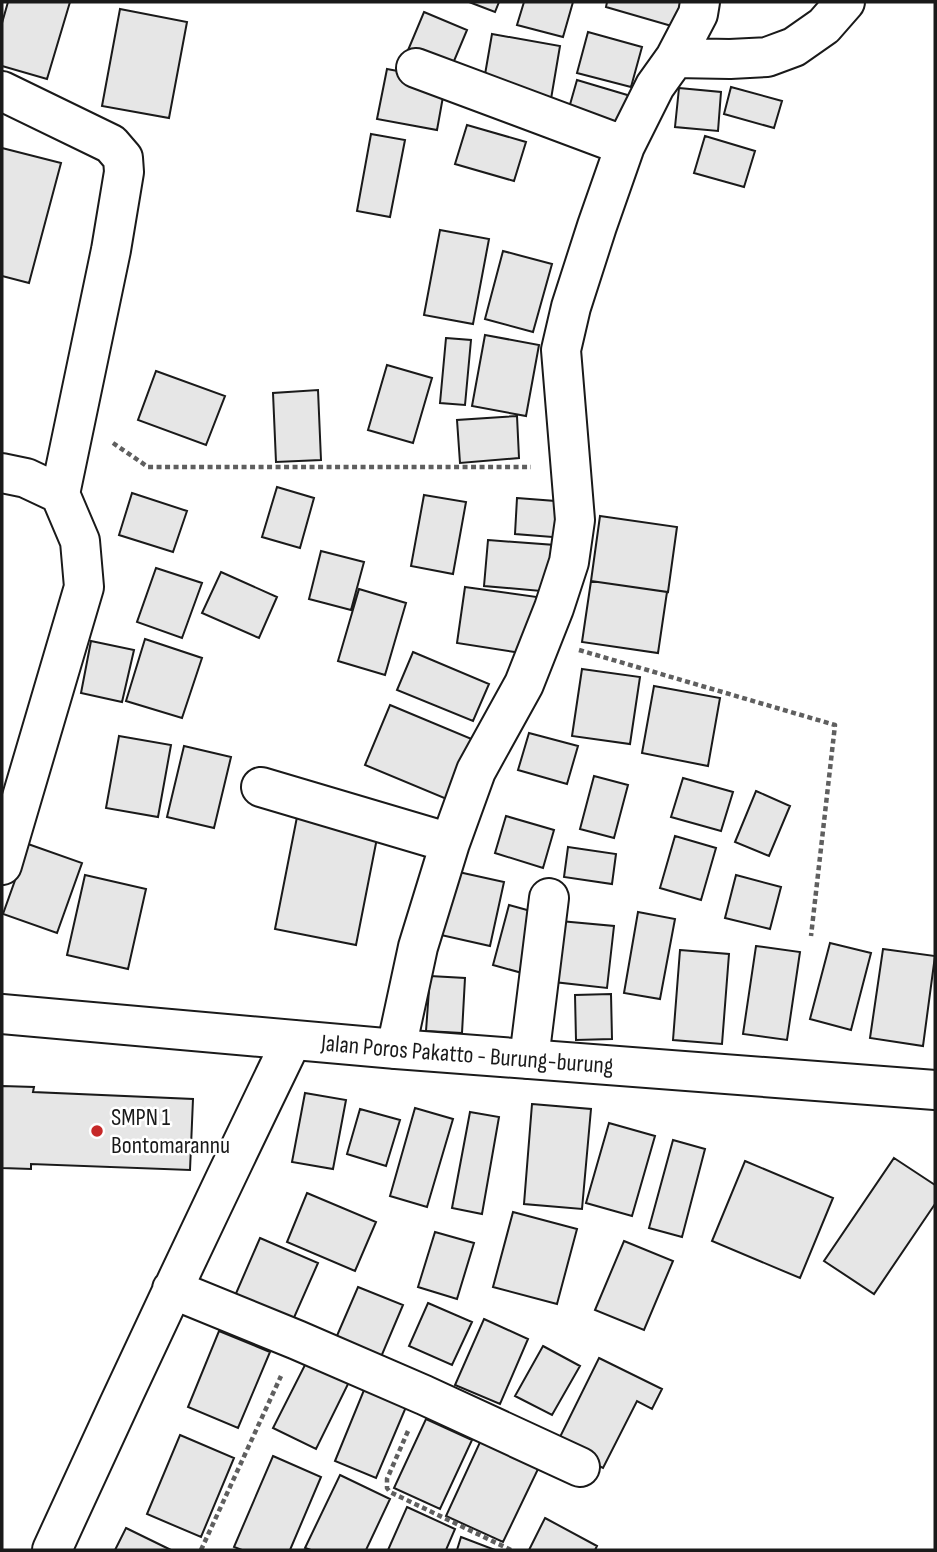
<svg xmlns="http://www.w3.org/2000/svg" width="937" height="1552" font-family="'Sofia Sans Condensed',sans-serif">
<style>
.building{fill:#e6e6e6;stroke:#1a1a1a;stroke-width:2}
.lines{fill:none;stroke-linecap:round;stroke-linejoin:round}
.minor-casing{stroke:#1a1a1a;stroke-width:42}
.major-casing{stroke:#1a1a1a;stroke-width:42}
.path{stroke:#5f5f5f;stroke-width:4.5;stroke-dasharray:5 3.5;stroke-linecap:butt}
.minor{stroke:#fff;stroke-width:38}
.major{stroke:#fff;stroke-width:38}
.poi-dot{fill:#c62828;stroke:#fff;stroke-width:2.5}
.labels{text-anchor:middle;stroke-width:5;stroke-linejoin:round;paint-order:stroke}
.street-label{font-size:24px;fill:#1a1a1a;stroke:#fff}
.poi-label{font-size:24px;fill:#1a1a1a;stroke:#fff;text-anchor:start}
</style>
<rect width="100%" height="100%" fill="#fff"/>
<path class="building" d="M8 2H70L47 79 2 66V23Z
M469 2H499L495 12Z
M524 2H573L563 37 517 25Z
M607 2H682L675 27 606 7Z
M120 9 187 22 169 118 102 106Z
M424 12 467 30 449 73 406 55Z
M588 32 642 47 631 87 577 73Z
M492 34 560 46 551 99 483 86Z
M387 69 446 80 437 130 377 119Z
M577 80 634 97 624 131 567 115Z
M731 87 782 101 774 128 724 114Z
M679 88 721 92 718 131 675 127Z
M467 125 526 142 514 181 455 164Z
M371 134 405 140 390 217 357 211Z
M705 136 755 151 744 187 694 173Z
M2 148 61 163 29 283 2 276Z
M440 230 489 239 473 324 424 315Z
M503 251 552 264 533 332 485 319Z
M485 335 539 345 526 416 472 406Z
M446 338 471 340 465 405 440 403Z
M387 365 432 378 413 443 368 430Z
M156 371 225 396 206 445 138 420Z
M318 390 321 460 276 462 273 393Z
M517 416 519 458 460 463 457 420Z
M277 487 314 498 300 548 262 537Z
M132 493 187 511 173 552 119 535Z
M424 495 466 502 453 574 411 566Z
M517 498 568 502 565 538 515 534Z
M600 516 677 527 668 592 591 581Z
M488 540 555 545 552 592 484 586Z
M321 551 364 562 351 610 309 599Z
M156 568 202 583 182 638 137 622Z
M221 572 277 597 259 638 202 613Z
M591 581 667 592 658 653 582 642Z
M465 587 537 597 528 654 457 643Z
M359 589 406 603 385 675 338 661Z
M145 639 202 658 182 718 126 701Z
M91 641 134 650 122 702 81 693Z
M413 652 489 684 473 721 397 690Z
M582 669 640 677 630 744 572 736Z
M654 686 720 698 708 766 642 753Z
M390 705 474 740 449 800 365 765Z
M529 733 578 746 567 784 518 770Z
M119 736 171 745 158 817 106 808Z
M184 746 231 757 214 828 167 817Z
M594 776 628 785 614 838 580 829Z
M683 778 733 792 721 831 671 817Z
M756 791 790 806 769 856 735 842Z
M506 816 554 830 543 868 495 853Z
M297 817 378 833 356 945 275 929Z
M675 836 716 848 701 900 660 888Z
M28 844 82 863 57 933 3 914Z
M568 847 616 854 612 884 564 877Z
M454 871 504 882 490 946 441 935Z
M85 875 146 889 128 969 67 955Z
M736 875 781 887 770 929 725 918Z
M509 905 556 918 540 978 493 965Z
M638 912 675 919 660 999 624 993Z
M560 921 614 926 607 988 554 982Z
M830 943 871 953 851 1030 810 1019Z
M756 946 800 952 787 1040 743 1034Z
M883 949 935 956 923 1046 870 1038Z
M680 950 729 954 722 1044 673 1040Z
M430 976 465 978 462 1033 426 1031Z
M611 994 612 1039 576 1040 575 995Z
M2 1086 34 1087 33 1092 193 1099 190 1170 31 1164V1169L2 1168Z
M305 1093 346 1100 333 1169 292 1162Z
M532 1104 591 1109 582 1209 524 1204Z
M415 1108 453 1119 427 1207 390 1196Z
M360 1109 400 1120 386 1166 347 1154Z
M470 1112 499 1117 482 1214 452 1208Z
M609 1123 655 1136 632 1216 586 1203Z
M673 1140 705 1149 682 1237 649 1228Z
M894 1158 935 1185V1204L874 1294 824 1261Z
M745 1161 833 1198 800 1278 712 1241Z
M307 1193 376 1222 355 1271 287 1242Z
M513 1212 577 1229 557 1304 493 1287Z
M435 1232 474 1243 457 1299 418 1287Z
M260 1238 318 1263 289 1329 231 1305Z
M624 1241 673 1261 644 1330 595 1310Z
M358 1287 403 1305 381 1357 336 1338Z
M428 1303 472 1322 452 1365 409 1346Z
M484 1319 528 1339 500 1404 455 1385Z
M219 1331 270 1352 238 1428 188 1407Z
M543 1346 580 1366 552 1415 515 1396Z
M309 1357 351 1378 316 1449 273 1428Z
M599 1358 662 1389 652 1409 637 1401 603 1468 556 1445Z
M364 1390 406 1407 376 1478 335 1461Z
M426 1419 472 1440 440 1509 394 1488Z
M180 1435 234 1458 201 1537 147 1514Z
M481 1440 539 1467 503 1542 446 1516Z
M273 1456 321 1477 290 1550H242L234 1547Z
M340 1475 390 1499 366 1550H311L305 1548Z
M407 1507 455 1529 446 1550H388Z
M545 1518 597 1546 595 1550H529Z
M126 1528 171 1550H115Z
M461 1537 495 1550H497H457Z"/>
<g class="lines">
<g class="minor-casing">
<path id="minor" d="M675 58 730 59 767 57 794 47 824 26 845 2
M416 68 625 146
M2 91 111 144 123 158 124 172 111 250 60 494
M2 473 26 478 60 494 80 541 84 587 2 865
M261 787 450 843
M396 1049 418 947 450 843 476 771 524 684 554 608 569 562 575 520 561 350 571 307 597 226 625 146 655 86 675 58 698 14 700 2
M529 1059 549 898
M172 1289 297 1340 424 1395 580 1467
M52 1550C130 1379 210 1209 292 1040"/>
</g>
<g class="major-casing">
<g id="major">
<path id="s1" d="M2 1014 396 1049 935 1090"/>
</g>
</g>
<path class="path" d="M113 443 148 467H531
M579 650 835 725 811 936
M408 1431 387 1479V1488L390 1492 511 1550
M201 1550 281 1376"/>
<use href="#minor" class="minor"/>
<use href="#major" class="major"/>
</g>
<circle class="poi-dot" cx="97" cy="1131" r="7"/>
<g class="labels">
<g class="street-label">
<text dy="8" stroke="none"><textPath href="#s1" startOffset="467">Jalan Poros Pakatto - Burung-burung</textPath></text>
</g>
<g class="poi-label">
<text x="111" y="1125">SMPN 1<tspan x="111" dy="28">Bontomarannu</tspan></text>
</g>
</g>
<rect width="937" height="1552" fill="none" stroke="#1a1a1a" stroke-width="7"/>
</svg>
